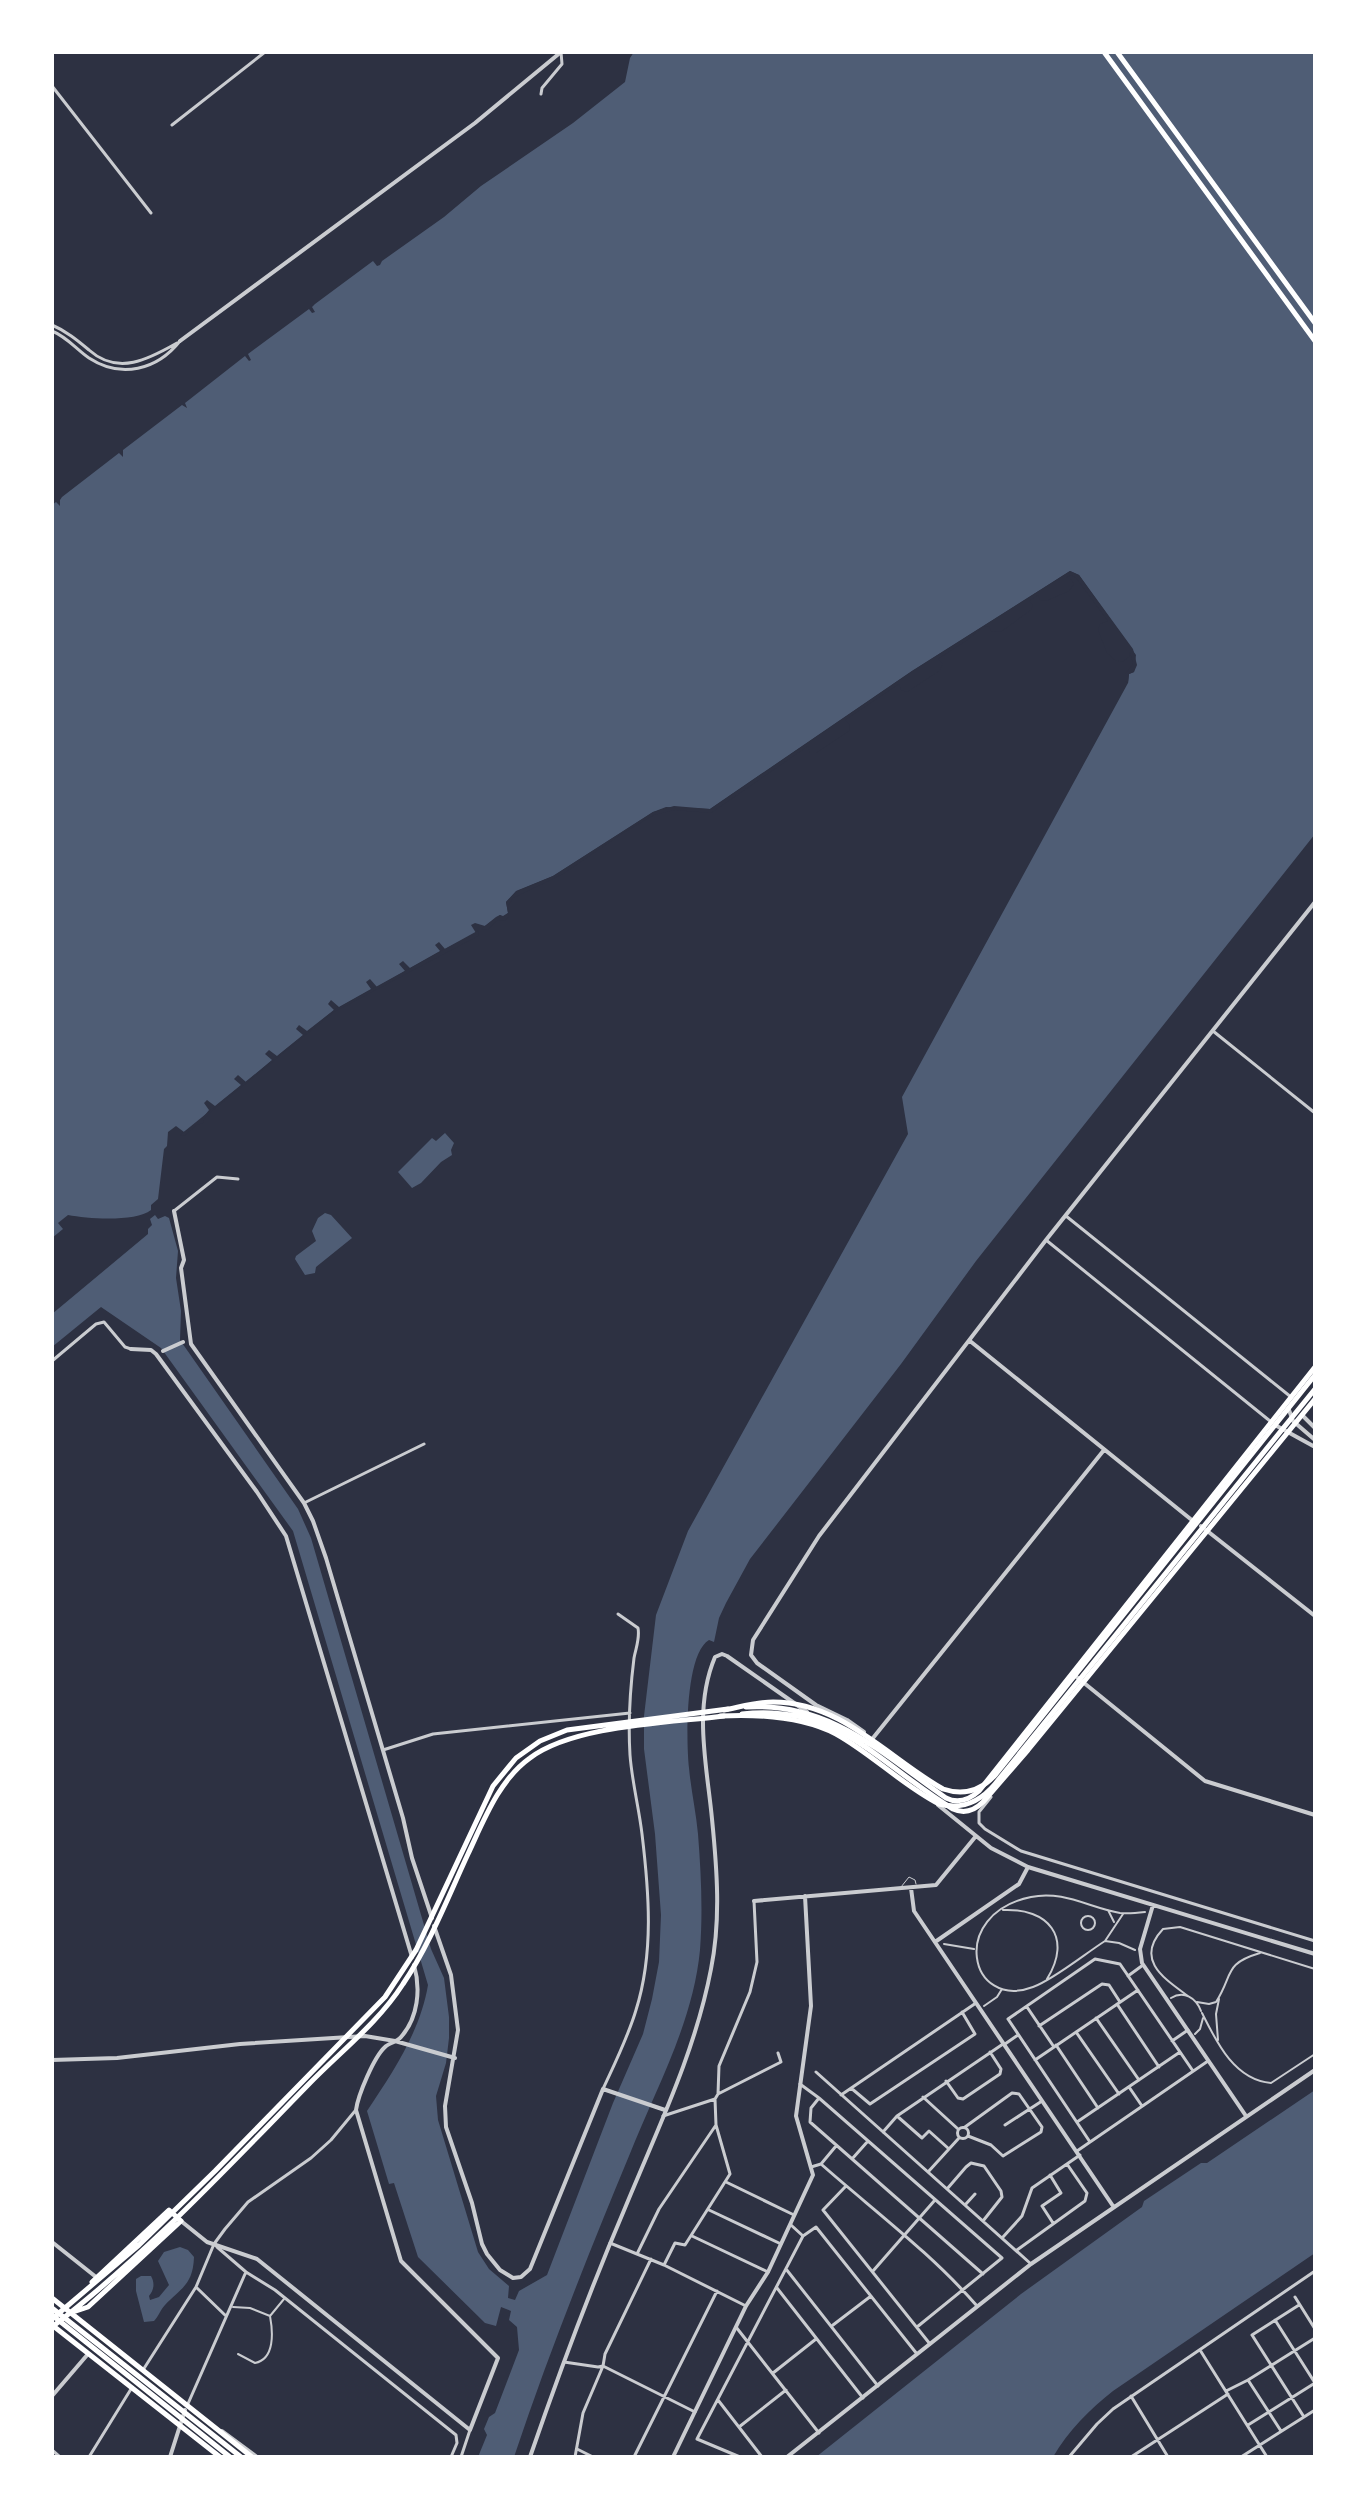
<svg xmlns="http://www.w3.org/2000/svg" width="1367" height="2509" font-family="Jost,sans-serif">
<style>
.water{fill:#4f5d75}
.pier{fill:#2d3142}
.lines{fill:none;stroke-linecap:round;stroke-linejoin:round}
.service{stroke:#caccd0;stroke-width:1}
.pedestrian{stroke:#caccd0;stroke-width:2}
.minor{stroke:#caccd0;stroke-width:3}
.tertiary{stroke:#caccd0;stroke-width:4}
.primary{stroke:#fff;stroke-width:5}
.trunk{stroke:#fff;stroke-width:5}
.motorway{stroke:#fff;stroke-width:5}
</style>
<rect width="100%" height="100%" fill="#2d3142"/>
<path class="water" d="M634 52H1315V834L976 1261 901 1364 750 1559 726 1603 719 1618 714 1642 709 1640C685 1654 686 1741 689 1768 691 1790 696 1812 698 1834 701 1872 703 1911 700 1950 693 2023 656 2088 629 2156 588 2255 548 2355 514 2457H478L487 2435 484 2429 489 2417 495 2413 519 2350 517 2327 509 2320 511 2311 501 2307 496 2326 485 2323 418 2257 394 2183 389 2184 367 2111C393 2072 420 2032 428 1985L293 1531 161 1348 101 1307 52 1347V1314L148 1234V1229L152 1225 150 1219 155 1215 158 1219 165 1216 169 1218 178 1251 176 1278 181 1311 180 1340 298 1509 311 1538 431 1949 444 1978 449 2017V2038L446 2063 436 2096 438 2120 478 2252 489 2269 509 2286 508 2298 515 2300 519 2291 547 2275 613 2103 643 2034 652 1999 659 1962 661 1915 655 1834 644 1749V1716L656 1615 688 1531 908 1134 902 1097 1128 683 1129 674 1134 672 1136 655 1079 575 1070 571 912 671 710 809 666 807 653 812 553 876 516 891 506 902 508 913 503 917 500 915 485 926 475 923 471 925 476 933 445 949 439 942 435 945 440 951 410 968 403 961 399 964 405 971 377 987 370 979 366 982 371 989 339 1007 331 1000 328 1004 334 1010 307 1031 299 1025 296 1029 303 1035 277 1056 269 1050 265 1054 272 1060 246 1082 238 1075 234 1079 241 1085 215 1106 207 1100 204 1103 209 1110 201 1120 184 1132 176 1126 168 1132 167 1146 164 1149 158 1199 151 1205V1210C136 1222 89 1219 68 1215L58 1223 63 1229 52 1238V505L56 502 60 506V500L62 497 119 453 123 457V450L182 405 187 408 185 403 245 356 249 361 251 360 248 354 309 309 312 313 315 312 312 307 315 304 373 261 377 266 380 265 382 261 444 217 481 186 573 123 625 82 630 58Z
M445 1133 454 1143 451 1150 452 1155 441 1162 421 1183 412 1188 398 1172 432 1138 436 1141Z
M325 1213 331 1215 352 1238 316 1267 315 1273 305 1275 295 1259 296 1256 316 1241 312 1231 318 1218Z
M1315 2090V2253L1113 2391C1090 2409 1068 2431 1053 2457H816L1021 2294 1142 2207 1144 2201 1201 2163H1207Z
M180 2247 188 2250 194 2257C193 2285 181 2288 165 2305 160 2310 159 2316 154 2321L144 2322 136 2291V2279L141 2276H151C155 2283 154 2290 149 2296L150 2300 159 2297 169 2285 158 2261 164 2252Z"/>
<path class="pier" d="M1070 571 1079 575 1133 649 1137 665 1134 672 1129 674 1128 683 1125 681V674L1133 664 1130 652 1129 657 1122 662 1115 660 1107 653 1098 630 1100 624 1108 621 1076 578 1071 575 1066 578H1070L1074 584 1069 591 1046 601 1040 600 1038 595 1029 601 1033 605 1031 610 1002 631 995 632 991 631 989 626 983 627 966 641 938 659 943 664 939 671 907 692 901 690 899 684 845 720 850 725 849 731 816 753H810L808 746 711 813 674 810 654 815 623 833 563 874 513 898 508 906 509 917 504 921 498 920 487 930 481 929 496 917 500 915 503 916 508 913 506 902 517 891 553 876 653 812 674 806 710 809 912 671Z
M479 930 478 936 334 1012 213 1110 204 1119 203 1123 197 1125 184 1136 180 1135 334 1010Z"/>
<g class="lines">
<path class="service" d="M901 1887 909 1877 915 1880 916 1884"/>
<path class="pedestrian" d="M1003 1910C1048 1908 1073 1937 1047 1979
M1108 1910 1114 1922
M1081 1923a7 7 0 1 1 14 0a7 7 0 1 1-14 0Z
M1105 1941 1123 1914
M944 1944 974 1949
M1135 1950 1119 1943 1105 1941C1086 1953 1053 1980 1033 1987 969 2011 948 1914 1031 1897 1063 1890 1090 1908 1120 1913 1128 1914 1137 1913 1145 1912
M1188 1996C1165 1979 1134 1960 1163 1929L1180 1927 1315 1969
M1171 1998C1184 1990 1196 1998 1201 2011
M1197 2002 1209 2004 1216 2002C1234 1974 1223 1964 1260 1953
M984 2006 997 1997 1002 1989
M1202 2013C1216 2041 1234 2080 1271 2083L1315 2054
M1195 2034 1200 2029 1203 2018
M1218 2040 1216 2014 1219 1999
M233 2307 250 2308 270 2316 284 2299
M238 2354 255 2363C275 2359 273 2332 270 2316"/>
<path class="minor" d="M52 86 151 213
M541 94 542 88 562 64 561 52
M172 125 265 52
M52 325C66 331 77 340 89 350 118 376 149 359 177 343
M52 331C67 337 76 349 89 358 121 379 157 370 180 341
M1213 1031 1315 1113
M174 1211 217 1177 238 1179
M1066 1216 1291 1397
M1046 1240 1270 1421
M52 1361 96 1324 104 1322 125 1347 131 1349
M304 1503 424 1444
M383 1750 433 1734 630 1713
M991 1797 979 1812V1823L985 1829 1021 1851 1315 1941
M1128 1976 1143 1965
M1117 2004 1159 2067
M1027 2007 1054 2047
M1096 2018 1139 2080
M1039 2026 1102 1984 1109 1985 1120 2002
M1076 2032 1119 2094
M1172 2041 1188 2030
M1005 2044 1018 2035
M1056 2045 1098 2108
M1035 2060 1138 1990
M816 2072 1031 2264
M946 2081 958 2098 963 2099 1000 2074 1001 2069 990 2052
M800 2084 819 2098 1002 2258 917 2327
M1129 2087 1142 2106
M851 2088 870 2104 975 2034 962 2012
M603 2089C615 2063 628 2037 636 2010 654 1953 649 1892 642 1834 639 1808 632 1782 630 1755 628 1723 630 1690 634 1658 636 1647 640 1639 638 1628L618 1614
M718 2094 719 2066 750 1992 757 1962 754 1901
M841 2095 976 2003
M923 2097 958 2129
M819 2098 811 2108 810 2122 983 2274
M663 2116 715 2099 718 2094 781 2062 778 2053
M897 2116 922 2138 929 2131 949 2149
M1077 2122 1180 2052
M1005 2125 1042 2101
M965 2127 1012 2093 1019 2094 1042 2127 1041 2132 1003 2156 991 2145 968 2136
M957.5 2133a5.5 5.5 0 1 1 11 0a5.5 5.5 0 1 1-11 0Z
M883 2132 897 2116 1003 2044
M1090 2142 1008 2019 1095 1959 1120 1964 1193 2071
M1077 2151 1208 2061
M852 2159 868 2141
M821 2164 836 2146
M811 2167 821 2164C873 2210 931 2253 977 2306
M928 2172 959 2138
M1050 2175 1061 2193 1042 2206 1053 2223
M726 2182 794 2215
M846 2186 823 2210 930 2344
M947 2189 966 2167 971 2163 984 2166 1001 2191 1002 2197 983 2221
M965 2205 975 2194
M709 2210 781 2244
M791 2225 803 2236
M692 2236 768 2272
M1003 2237 1022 2216 1032 2188 1080 2155
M610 2243 664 2265 746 2306
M217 2247 246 2272 275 2290 456 2435 457 2443 451 2457
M1017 2250 1085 2201 1087 2193 1067 2164
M637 2254 659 2209 716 2125
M664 2265 675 2243 685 2245 730 2174 716 2125 715 2099
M786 2269 878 2386
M873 2271 935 2200
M197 2288 226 2316
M777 2288 863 2398
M1295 2297 1315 2329
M1299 2305 1252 2335 1304 2417
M833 2325 871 2296
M736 2327 819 2433
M1200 2350 1267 2457
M564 2362 598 2367 603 2366 695 2412
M143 2370 196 2287 214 2244 225 2229 248 2202 311 2158 331 2140 355 2111
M773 2373 816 2339
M1248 2380 1281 2431
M1226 2391 1248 2380 1315 2338
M1131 2396 1168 2457
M718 2400 762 2457
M187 2406 245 2274
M1248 2425 1315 2383 1275 2320
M739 2427 786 2390
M577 2449 593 2457
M52 2450 60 2457
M89 2457 131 2389
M461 2457 470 2430
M575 2457 583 2413 603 2366 605 2354 651 2259
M634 2457 717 2291
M740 2457 697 2439 803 2236 816 2227 917 2354
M1069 2457 1097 2424 1113 2409 1315 2271
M1131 2457 1228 2394
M1241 2457 1315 2410"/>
<path class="tertiary" d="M180 341 475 123 561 52
M174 1211 184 1260 181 1268 191 1344 304 1503 313 1521 326 1558 403 1818 412 1858 432 1918
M970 1341 1193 1521
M131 1349 151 1350 156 1354 257 1492 286 1536 412 1957
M163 1351 183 1342
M1289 1410 1293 1421 1315 1440
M1302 1415 1315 1428
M1275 1425 1315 1447
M1201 1526 1315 1616
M1073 1674 1205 1781 1315 1815
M864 1732 847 1720 816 1705 757 1663 751 1655 753 1640 819 1536 1046 1240 1315 902
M873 1738 1104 1450
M938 1805 991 1848 1028 1867 1315 1954
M911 1888 914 1911 1113 2206
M754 1901 936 1885 976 1836
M1153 1905 1140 1949 1142 1963 1246 2116
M434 1926 451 1975 458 2030 445 2106 446 2127 472 2203 482 2244 487 2254 500 2270 513 2278 521 2277 530 2269 603 2089 665 2110
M935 1942 1019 1884 1028 1867
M52 2060 117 2058 240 2044 365 2036 395 2041 455 2058
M181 2221 207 2242 257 2259 470 2430 498 2358 401 2261 356 2110C358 2095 374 2057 385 2047 389 2043 397 2042 401 2037 418 2018 421 1989 414 1965
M52 2242 96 2277
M52 2396 88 2354
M222 2431 257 2457
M170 2457 185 2410
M530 2457C559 2373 590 2290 625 2208 657 2130 695 2053 711 1969 721 1920 717 1869 712 1819 707 1766 693 1709 715 1657L722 1654 727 1656 807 1712
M673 2457 746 2306 768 2272 813 2175 796 2116 811 2006 805 1896
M787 2457 1031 2264 1315 2070"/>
<path class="primary" d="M746 1707C831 1702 881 1753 946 1798 958 1804 969 1800 979 1791L1315 1367
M742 1714C837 1703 879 1764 953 1809 964 1814 974 1811 983 1802L1028 1750 1315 1399
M76 2311 88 2307 181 2221 169 2210 92 2282
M52 2319 139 2245 215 2171 385 1997 416 1950 493 1786 516 1758 540 1741 567 1730 728 1709
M52 2327C145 2256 226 2169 308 2085 340 2052 378 2023 403 1984 430 1944 448 1897 468 1854 484 1820 499 1780 530 1758 574 1725 669 1723 724 1716"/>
<path class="trunk" d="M52 2298 252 2457
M52 2308 241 2457
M52 2315 230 2457
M52 2325 220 2457"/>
<path class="motorway" d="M1104 52 1315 341
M1117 52 1315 323
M724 1710C740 1707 757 1702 773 1702 842 1702 888 1758 943 1789 964 1796 982 1790 996 1774L1315 1375
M720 1716C759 1714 801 1716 836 1734 872 1754 902 1785 939 1804 962 1810 980 1802 995 1784L1315 1389"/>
</g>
<rect width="1367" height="2509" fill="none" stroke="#ffffff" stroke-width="108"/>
</svg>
